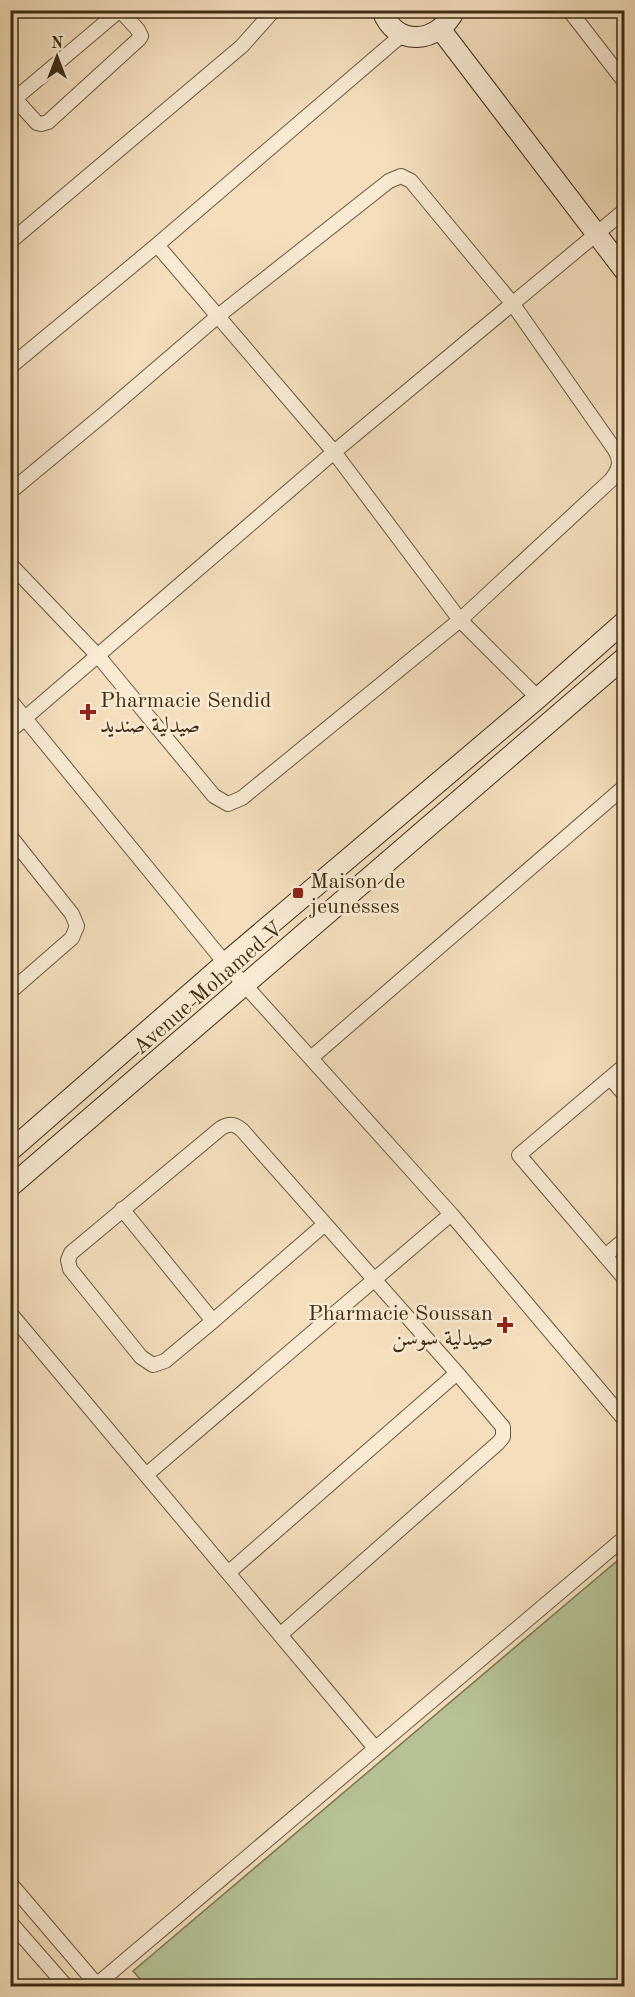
<svg xmlns="http://www.w3.org/2000/svg" width="635" height="1997" font-family="'Old Standard TT',Amiri,serif">
<style>
.green{fill:#b6c294;stroke:#7a7754;stroke-width:1.5}
.lines{fill:none;stroke-linecap:round;stroke-linejoin:round}
.street-casing{stroke:#6c583e;stroke-width:16}
.secondary-casing{stroke:#3e2c14;stroke-width:22}
.street{stroke:#f8ead3;stroke-width:14}
.secondary{stroke:#f8ead3;stroke-width:20}
.poi-dot{fill:#8f2418;stroke:#f8ead3;stroke-width:2}
.labels{text-anchor:middle;stroke-width:5;stroke-linejoin:round;paint-order:stroke}
.poi-label{font-size:22px;fill:#3e2c14;stroke:#f8ead3;text-anchor:start}
.street-label{font-size:22px;fill:#3e2c14;stroke:#f8ead3}
</style>
<rect width="100%" height="100%" fill="#f4debc"/>
<filter id="stains"><feTurbulence type="fractalNoise" baseFrequency=".00333" numOctaves="4"/><feColorMatrix values="0 0 0 0 .2 0 0 0 0 .09 0 0 0 0 .02 0 0 0 .5 -.17"/></filter>
<radialGradient id="worn" r=".72"><stop offset=".6" stop-color="#630" stop-opacity="0"/><stop offset="1" stop-color="#630" stop-opacity=".3"/></radialGradient>
<path class="green" d="M624 1555V1986H146L133 1971Z"/>
<g class="lines">
<g class="street-casing">
<path id="street" d="M569 10 624 81
M15 99 37 123 41 124 48 122 139 39 141 36 138 30 120 10
M10 103 120 10
M10 242 242 46 274 10
M157 245 334 452 460 620 538 698
M10 367 157 245 403 34
M10 492 104 414 218 316 389 181 401 176 411 181 512 303 615 450C622 462 619 470 611 480L460 620 242 798 228 804 214 796 99 657 10 564
M10 700 225 963 451 1214 624 1419
M10 731 334 452 624 211
M10 836 72 914 77 926 72 938 10 992
M311 1058 624 787
M624 1066 519 1155 624 1278
M610 1078 624 1094
M122 1209 213 1321
M605 1256 624 1240
M10 1313 375 1748
M146 1475 451 1214
M228 1573 457 1373
M280 1635 498 1443 503 1437V1427L457 1373 242 1130C235 1124 230 1123 221 1128L71 1253 68 1260 70 1269 141 1357 153 1365 165 1361 213 1321 325 1224
M10 1883 98 1986
M10 1922 66 1986
M95 1986 624 1538"/>
</g>
<g class="secondary-casing">
<path id="secondary" d="M382 10C395 48 438 44 455 10
M441 30 624 270
M10 1151 225 963 538 698 624 622
M10 1187 624 658"/>
</g>
<use href="#street" class="street"/>
<use href="#secondary" class="secondary"/>
</g>
<g class="poi-dot">
<path d="M85 703h6v6h6v6h-6v6h-6v-6h-6v-6h6z"/>
<rect x="292" y="887" width="12" height="12" rx="3"/>
<path d="M502 1316h6v6h6v6h-6v6h-6v-6h-6v-6h6z"/>
</g>
<g class="labels">
<g class="poi-label">
<text x="100" y="707">Pharmacie Sendid<tspan x="100" dy="25">صيدلية صنديد</tspan></text>
<text x="310" y="888">Maison de<tspan x="310" dy="25">jeunesses</tspan></text>
<text x="493" y="1320" text-anchor="end">Pharmacie Soussan<tspan x="493" dy="25">صيدلية سوسن</tspan></text>
</g>
<g class="street-label">
<text transform="translate(207 987) rotate(-41)" y="8">Avenue Mohamed V</text>
</g>
</g>
<rect width="635" height="1997" fill="none" stroke="#f4debc" stroke-width="36"/>
<rect x="12" y="12" width="611" height="1973" fill="none" stroke="#3e2c14" stroke-width="3"/>
<rect x="18" y="18" width="599" height="1961" fill="none" stroke="#3e2c14" stroke-width="1.5"/>
<g transform="translate(57 57)" stroke="#f8ead3" stroke-width="4.5" paint-order="stroke">
<path d="M0-4.5L10 22L0 15L-10 22Z" fill="#3e2c14"/>
<text y="-9" font-size="16" font-weight="bold" text-anchor="middle" fill="#3e2c14">N</text>
</g>
<rect width="100%" height="100%" filter="url(#stains)"/>
<rect width="100%" height="100%" fill="url(#worn)"/>
</svg>
